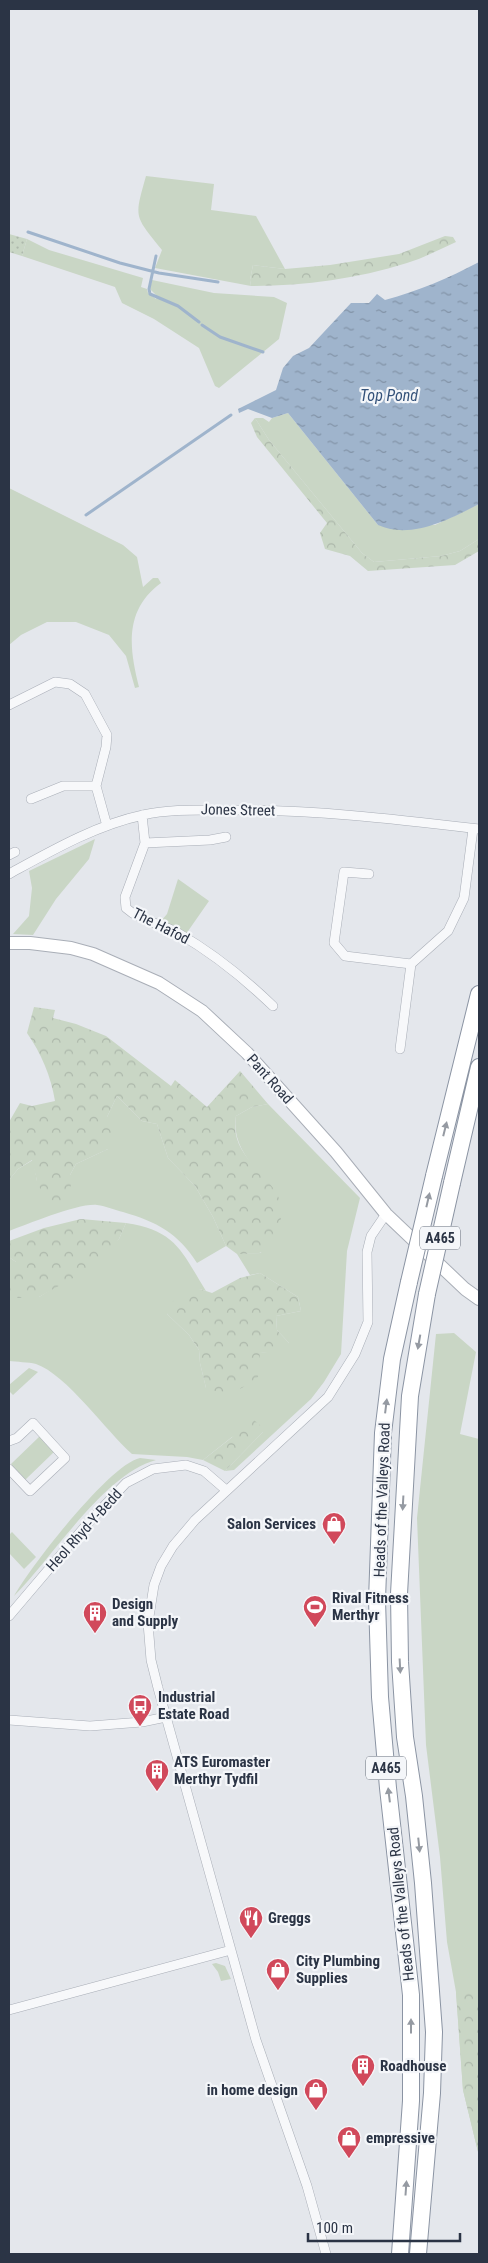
<svg xmlns="http://www.w3.org/2000/svg" width="488" height="2263" font-family="'Roboto Condensed',sans-serif">
<style>
.green{fill:#c9d6c5}
.forest{fill:url(#forest-crowns)}
.garden{fill:url(#garden-dots)}
.water{fill:url(#water-ripples)}
.lines{fill:none;stroke-linecap:round;stroke-linejoin:round}
.stream{stroke:#9fb4cc;stroke-width:3}
.street-casing{stroke:#a9aeb7;stroke-width:10}
.secondary-casing{stroke:#a9aeb7;stroke-width:14}
.highway-casing{stroke:#8b94a3;stroke-width:18}
.street{stroke:#f7f8fa;stroke-width:9}
.secondary{stroke:#fff;stroke-width:12}
.highway{stroke:#fff;stroke-width:16}
.highway-bridge-casing{stroke:#8b94a3;stroke-width:18;stroke-linecap:butt}
.highway-bridge{stroke:#fff;stroke-width:16}
.oneway{fill:#959aa2}
.labels{text-anchor:middle;stroke-width:4.5;stroke-linejoin:round;paint-order:stroke}
.shield{fill:#f4f6f9;stroke:#676e7b;stroke-width:1}
.shield-label{font-size:14px;font-weight:bold;fill:#2b3445}
.street-label{font-size:15px;fill:#2b3445;stroke:#f4f6f9}
.poi-label{font-size:15px;font-weight:bold;fill:#2b3445;stroke:#f4f6f9;text-anchor:start}
.water-label{font-size:16px;font-style:italic;fill:#34527a;stroke:#f4f6f9}
</style>
<defs>
<pattern id="forest-crowns" width="20" height="18" patternUnits="userSpaceOnUse" patternTransform="scale(1.25)"><rect width="20" height="18" fill="#c9d6c5"/><path d="M2 6a3 3 0 1 1 6 0M12 15a3 3 0 1 1 6 0" fill="none" stroke="#adb8ab"/></pattern>
<pattern id="garden-dots" width="8" height="8" patternUnits="userSpaceOnUse" patternTransform="scale(1.25)"><rect width="8" height="8" fill="#c9d6c5"/><path d="M2 2h.1M6 6h.1" fill="none" stroke="#adb8ab" stroke-width="1.8" stroke-linecap="round"/></pattern>
<pattern id="water-ripples" width="26" height="14" patternUnits="userSpaceOnUse" patternTransform="scale(1.25)"><rect width="26" height="14" fill="#9fb4cc"/><path d="M2 4q2-2 4 0t4 0M15 11q2-2 4 0t4 0" fill="none" stroke="#8293a7"/></pattern>
</defs>
<rect width="100%" height="100%" fill="#e4e7ec"/>
<path class="green" d="M146 176 214 184 211 210 256 216 285 269 253 265 250 280 251 286 155 268 162 250C134 215 134 219 146 176Z
M27 239 49 250 143 278 141 287 147 289 148 293 156 299 157 296 150 289 152 280 214 293 274 297 287 303 279 339 219 388 215 386 199 348 154 319 122 303 115 287 22 256Z
M288 413 378 525H435L479 504V539L460 551 441 556 374 562 362 553 269 440 255 418H263L269 422 272 418Z
M9 488 123 545 137 557 143 587 153 578H158L161 583C124 610 129 648 139 687L135 688 126 656 109 635 76 622H47L21 635 9 645Z
M95 839 89 859 56 899 33 935 13 934 29 916 32 888 29 871Z
M178 879 209 901 186 934 161 921 167 914Z
M117 1096 142 1121 157 1124 168 1158 195 1186 213 1217 226 1246 197 1263C178 1233 157 1222 123 1212 115 1210 106 1206 97 1205 78 1203 29 1224 9 1231V1180L18 1169 33 1160 37 1181 70 1175 76 1164 108 1149 107 1117Z
M268 1104 360 1198 347 1251 341 1354 324 1382 311 1399 234 1470 225 1471 263 1432 232 1437 203 1460 187 1457 132 1454C107 1432 66 1374 36 1364 28 1362 17 1362 9 1361V1257L16 1262 39 1297 63 1282 119 1239 126 1223C177 1231 181 1251 206 1291L200 1289 167 1314 189 1335 199 1350 200 1363 206 1388 260 1352 274 1353 289 1343 277 1330 276 1316 301 1311 298 1297 260 1273 250 1275 237 1254 261 1253 273 1189C255 1169 231 1146 236 1116L252 1107Z
M454 1333 476 1352 460 1434 479 1439V2156L463 2090 456 1992 447 1942 440 1857 426 1745 417 1518 436 1334Z
M29 1368 38 1372 13 1395 9 1391V1385Z
M40 1436 54 1452 25 1480 11 1464Z
M140 1458 156 1460C104 1474 53 1557 14 1596 30 1567 110 1464 140 1458Z
M12 1532 36 1557 24 1569 9 1553V1535Z
M216 1963 225 1966 231 1979 221 1981 218 1972 212 1964Z"/>
<path class="forest" d="M445 236 453 237 456 242C440 249 424 258 407 263 356 279 304 286 251 286L250 280 253 265 285 269 330 265 399 254Z
M255 418 269 440 362 553 374 562 441 556 460 551 479 539V551L455 565 368 571 350 556 325 549 320 533 327 523 257 437 251 423Z
M34 1007 55 1010 53 1018 76 1024 106 1036 171 1086 175 1080 207 1107 240 1071 268 1104 252 1107 236 1116C228 1159 275 1174 282 1207 283 1214 279 1227 276 1234 266 1257 261 1253 237 1254L226 1246 213 1217 195 1186 168 1158 157 1124 142 1121 117 1096 107 1117 117 1136 108 1149 76 1164 70 1175 72 1201 45 1200 37 1181 32 1160 18 1169 9 1180V1122L20 1103 32 1106 55 1101C51 1076 41 1053 27 1033Z
M81 1219 126 1223 119 1239 91 1268 39 1297 18 1298 9 1291 16 1262 9 1257V1241L44 1228Z
M260 1273 298 1297 301 1311 276 1316 277 1330 289 1343 288 1350 274 1354 260 1352 258 1377C238 1391 231 1397 206 1388L200 1363 199 1350 189 1335 167 1314 177 1293 200 1289 212 1293 240 1278Z
M254 1420 262 1427 263 1432 225 1471 203 1460Z
M479 1989V2156L463 2090 456 1992Z"/>
<path class="garden" d="M9 234 27 239 22 256 9 252Z"/>
<path class="water" d="M479 262V504C450 519 411 540 378 525L288 413 272 418 248 409 239 413 238 409 276 390 283 368 293 356 309 348 351 303H369L377 294 385 300C418 291 449 278 479 262Z"/>
<g class="lines">
<path class="stream" d="M28 232 120 263 159 273 218 282
M156 256 149 289 150 294 178 306 199 322
M202 325 220 337 263 352
M86 515 231 415"/>
<g class="street-casing">
<path id="street" d="M9 705 55 682 70 684 85 694 107 735 106 747 96 786 107 826
M31 799 63 786H96
M142 815 145 843 125 897 126 908C140 921 160 923 178 933 211 952 245 979 273 1006
M145 843 210 840 226 837
M9 855 15 852
M9 874C51 851 96 825 143 815 169 809 196 810 223 810 309 809 394 819 479 829
M369 874 344 872 334 943 345 956 411 964 448 931 464 898 473 829
M400 1049 411 964
M9 1441 17 1438 33 1423 65 1458 30 1491 9 1469
M9 1616 88 1523 126 1483 153 1469 186 1465 204 1471 226 1490
M9 1720 90 1726 142 1722 166 1717
M9 2010 231 1950
M326 2254 307 2186 256 2040 158 1688 151 1660 148 1623 154 1585 161 1566 173 1546 195 1520 328 1397 355 1354 368 1322 367 1252 371 1236 386 1214"/>
</g>
<g class="secondary-casing">
<path id="secondary" d="M9 943H30L71 948 93 954 159 983 202 1011 247 1053 336 1152 386 1214 465 1289 479 1299"/>
</g>
<g class="highway-casing">
<path id="highway" d="M434 1176 479 994
M452 1183 479 1067
M400 2254 411 2101V1995L388 1788 380 1697 377 1600 383 1433 392 1359 409 1282
M418 2254 432 2093 434 2032 423 1883 414 1796 405 1737 400 1662 399 1594 410 1396 427 1294"/>
</g>
<use href="#street" class="street"/>
<use href="#secondary" class="secondary"/>
<use href="#highway" class="highway"/>
<g class="highway-bridge-casing">
<path id="highway-bridge" d="M409 1282 434 1176
M427 1294 452 1183"/>
</g>
<use href="#highway-bridge" class="highway-bridge"/>
</g>
<defs><path id="oneway-solid" d="M-6-.8H1V-3.2L6.5 0L1 3.2V.8H-6Z" transform="scale(1.25)"/></defs>
<g class="oneway">
<use href="#oneway-solid" transform="translate(445 1129) rotate(-76)"/>
<use href="#oneway-solid" transform="translate(428 1200) rotate(-77)"/>
<use href="#oneway-solid" transform="translate(419 1342) rotate(100)"/>
<use href="#oneway-solid" transform="translate(386 1406) rotate(-83)"/>
<use href="#oneway-solid" transform="translate(403 1503) rotate(93)"/>
<use href="#oneway-solid" transform="translate(400 1666) rotate(87)"/>
<use href="#oneway-solid" transform="translate(389 1795) rotate(-97)"/>
<use href="#oneway-solid" transform="translate(419 1845) rotate(84)"/>
<use href="#oneway-solid" transform="translate(411 2026) rotate(-90)"/>
<use href="#oneway-solid" transform="translate(406 2188) rotate(-86)"/>
</g>
<defs>
<g id="shop-pin" transform="scale(1.25)"><path d="M0 17L-7.5 6A9.5 9.5 0 1 1 7.5 6Z" fill="#d1495b" stroke="#f4f6f9"/><path d="M-5-2.5h2.3a2.7 3.5 0 0 1 5.4 0H5L5.5 6h-11ZM-1.5-2.5h3a1.5 2.3 0 0 0-3 0Z" fill="#fff"/></g>
<g id="stadium-pin" transform="scale(1.25)"><path d="M0 17L-7.5 6A9.5 9.5 0 1 1 7.5 6Z" fill="#d1495b" stroke="#f4f6f9"/><path d="M0-5a6.5 5 0 1 0 0 10a6.5 5 0 1 0 0-10ZM-3.5-1.8h7v3.6h-7Z" fill="#fff"/></g>
<g id="building-pin" transform="scale(1.25)"><path d="M0 17L-7.5 6A9.5 9.5 0 1 1 7.5 6Z" fill="#d1495b" stroke="#f4f6f9"/><path d="M-4-6H4V6H1V3H-1V6H-4ZM-2.5-4.3h1.7v1.8h-1.7ZM.8-4.3h1.7v1.8H.8ZM-2.5-1h1.7V.8h-1.7ZM.8-1h1.7V.8H.8Z" fill="#fff"/></g>
<g id="bus-pin" transform="scale(1.25)"><path d="M0 17L-7.5 6A9.5 9.5 0 1 1 7.5 6Z" fill="#d1495b" stroke="#f4f6f9"/><path d="M-5-6H5V4H4V6H2V4H-2V6H-4V4H-5ZM-3.5-4V0h7V-4ZM-3.5 1.2v1.5H-2V1.2ZM2 1.2v1.5H3.5V1.2Z" fill="#fff"/></g>
<g id="restaurant-pin" transform="scale(1.25)"><path d="M0 17L-7.5 6A9.5 9.5 0 1 1 7.5 6Z" fill="#d1495b" stroke="#f4f6f9"/><path d="M-5-6h1v4h1v-4h1v4h1v-4h1v5L-1.5 .5V6h-2V.5L-5-1ZM5-6V6H3V1.5H1.5Q1.5-4 5-6Z" fill="#fff"/></g>
</defs>
<g fill-rule="evenodd">
<use href="#shop-pin" x="334" y="1524"/>
<use href="#stadium-pin" x="315" y="1607"/>
<use href="#building-pin" x="95" y="1613"/>
<use href="#bus-pin" x="140" y="1706"/>
<use href="#building-pin" x="157" y="1771"/>
<use href="#restaurant-pin" x="251" y="1918"/>
<use href="#shop-pin" x="278" y="1970"/>
<use href="#building-pin" x="363" y="2066"/>
<use href="#shop-pin" x="316" y="2090"/>
<use href="#shop-pin" x="349" y="2138"/>
</g>
<g class="labels">
<g class="shield">
<rect x="420" y="1226.5" width="40" height="23" rx="4"/>
<rect x="366" y="1756.5" width="40" height="23" rx="4"/>
</g>
<g class="shield-label">
<text x="440" y="1243">A465</text>
<text x="386" y="1773">A465</text>
</g>
<g class="street-label">
<text transform="translate(238 810) rotate(1)" y="5">Jones Street</text>
<text transform="translate(161 926) rotate(27)" y="5">The Hafod</text>
<text transform="translate(270 1079) rotate(48)" y="5">Pant Road</text>
<text transform="translate(382 1500) rotate(-88)" y="5">Heads of the Valleys Road</text>
<text transform="translate(84 1530) rotate(-48)" y="5">Heol Rhyd-Y-Bedd</text>
<text transform="translate(401 1904) rotate(-96)" y="5">Heads of the Valleys Road</text>
</g>
<g class="poi-label">
<text x="316" y="1529" text-anchor="end">Salon Services</text>
<text x="332" y="1603">Rival Fitness<tspan x="332" dy="17">Merthyr</tspan></text>
<text x="112" y="1609">Design<tspan x="112" dy="17">and Supply</tspan></text>
<text x="158" y="1702">Industrial<tspan x="158" dy="17">Estate Road</tspan></text>
<text x="174" y="1767">ATS Euromaster<tspan x="174" dy="17">Merthyr Tydfil</tspan></text>
<text x="268" y="1923">Greggs</text>
<text x="296" y="1966">City Plumbing<tspan x="296" dy="17">Supplies</tspan></text>
<text x="380" y="2071">Roadhouse</text>
<text x="298" y="2095" text-anchor="end">in home design</text>
<text x="366" y="2143">empressive</text>
</g>
<g class="water-label">
<text x="389" y="401">Top Pond</text>
</g>
</g>
<rect width="488" height="2263" fill="none" stroke="#2b3445" stroke-width="20"/>
<path d="M308 2233v8h152v-8" fill="none" stroke="#2b3445" stroke-width="2.5"/>
<text x="316" y="2233" font-size="15" fill="#2b3445" stroke="#f4f6f9" stroke-width="4" paint-order="stroke">100 m</text>
</svg>
